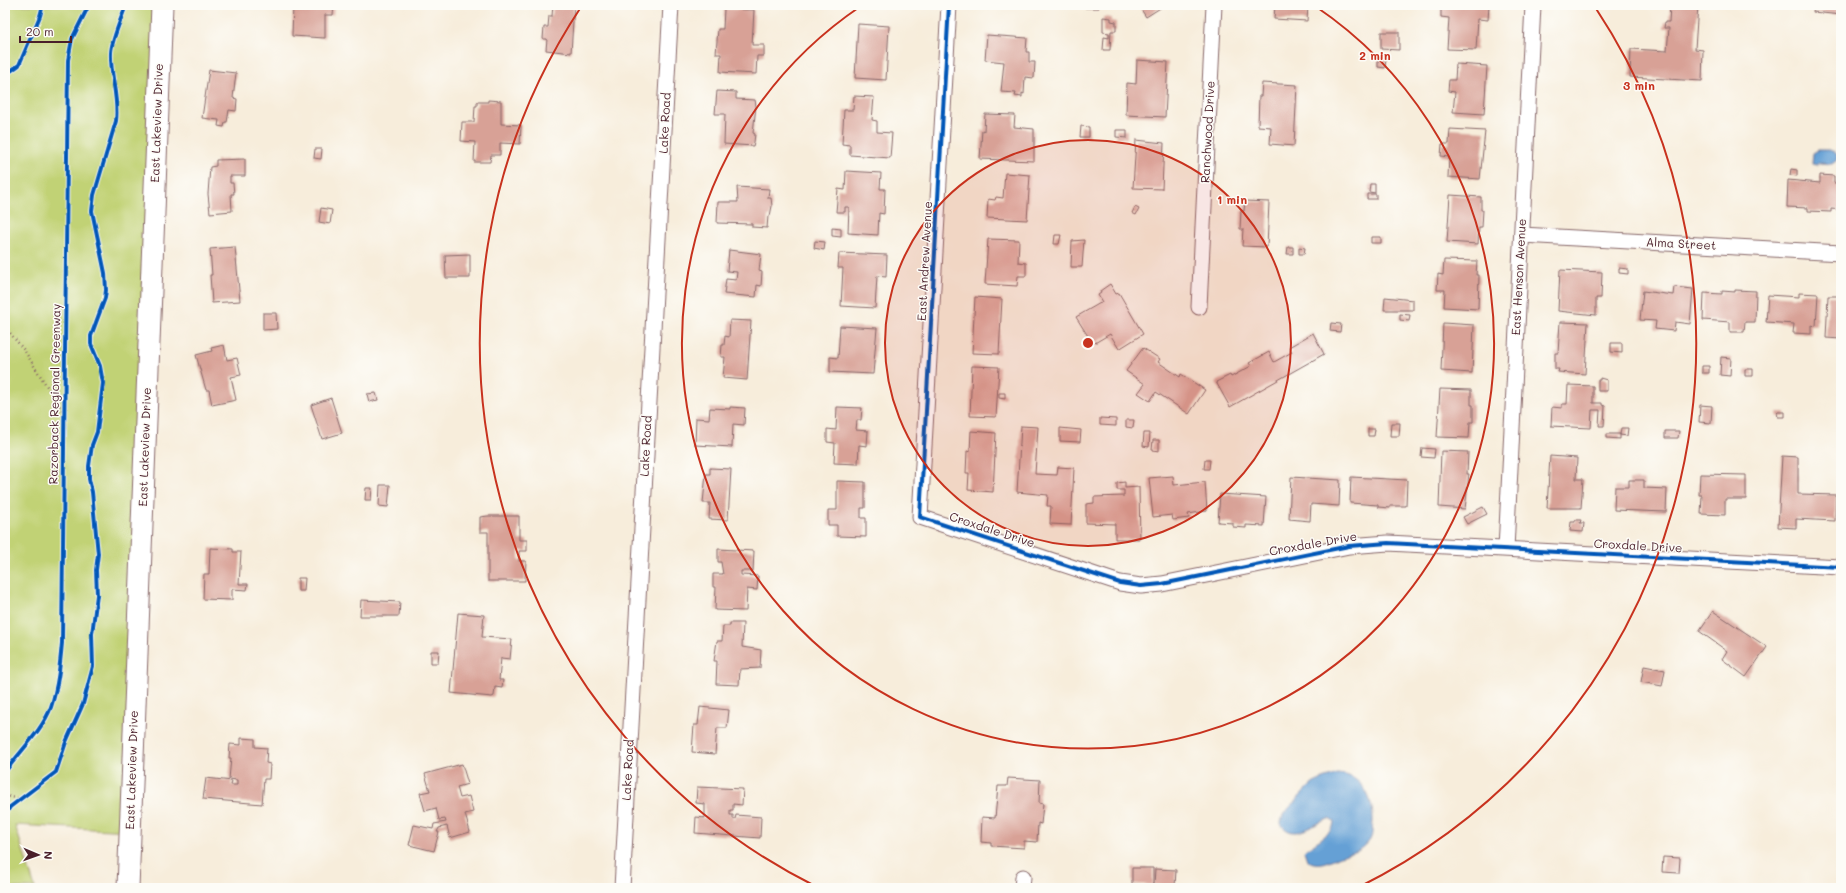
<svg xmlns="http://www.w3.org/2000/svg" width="1846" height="893" font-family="Mali,sans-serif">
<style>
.green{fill:#c1d274;stroke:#867850}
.water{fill:#65a0d5;stroke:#586080}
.building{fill:#d8a196}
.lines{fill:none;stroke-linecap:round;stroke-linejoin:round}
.street-casing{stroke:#876769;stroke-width:17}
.secondary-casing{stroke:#876769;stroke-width:23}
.path{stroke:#876769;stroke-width:2.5;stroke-dasharray:1 3;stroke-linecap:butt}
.street{stroke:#fff;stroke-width:15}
.secondary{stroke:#fff;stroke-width:21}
.cycleway-casing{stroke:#fdfcf7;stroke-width:6}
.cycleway{stroke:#0057b8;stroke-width:4}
.ring{fill:none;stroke:#c8321e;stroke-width:2}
.labels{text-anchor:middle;stroke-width:3;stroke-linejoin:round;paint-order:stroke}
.street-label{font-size:12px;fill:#4a1f2b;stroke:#fdfcf7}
.centre{fill:#c8321e;stroke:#fdfcf7;stroke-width:2}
.ring-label{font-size:12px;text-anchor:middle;font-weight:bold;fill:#c8321e;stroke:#fdfcf7;stroke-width:3;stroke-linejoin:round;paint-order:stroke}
</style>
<rect width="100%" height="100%" fill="#fdfcf7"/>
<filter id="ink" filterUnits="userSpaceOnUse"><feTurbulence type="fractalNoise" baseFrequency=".025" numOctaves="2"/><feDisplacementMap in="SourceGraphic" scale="8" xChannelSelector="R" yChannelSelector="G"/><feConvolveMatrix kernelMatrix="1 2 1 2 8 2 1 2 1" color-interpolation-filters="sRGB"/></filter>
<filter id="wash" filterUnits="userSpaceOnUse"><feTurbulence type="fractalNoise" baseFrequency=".012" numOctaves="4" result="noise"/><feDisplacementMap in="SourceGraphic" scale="16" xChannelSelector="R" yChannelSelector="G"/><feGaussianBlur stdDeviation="0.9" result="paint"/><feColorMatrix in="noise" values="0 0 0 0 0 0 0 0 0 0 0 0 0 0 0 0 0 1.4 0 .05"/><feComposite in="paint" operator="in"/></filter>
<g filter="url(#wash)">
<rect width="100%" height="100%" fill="#f7eddb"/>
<path class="green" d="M5 5H162L130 831 15 825 35 888H5Z"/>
<path class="water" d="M1818 150H1830L1837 154V160L1832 164 1819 163 1816 165 1812 164 1813 153Z
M1337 774C1363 774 1374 800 1373 822 1372 828 1373 835 1370 840 1358 856 1350 851 1336 858 1326 862 1317 867 1307 860L1304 851C1312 843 1334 834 1334 822L1329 819C1313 823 1294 843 1281 824 1281 821 1282 818 1283 815 1286 811 1310 785 1314 783 1321 779 1330 777 1337 774Z"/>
<g id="blocks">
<path class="building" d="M293 5H334L333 15H325V38L292 36Z
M553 5H574L571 53 546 50 547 39H543L544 27H548L549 16H552Z
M1085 5H1099V8H1085Z
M1141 5H1165L1146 17 1139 6Z
M1275 5H1308L1307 21 1274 19Z
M1441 5H1489L1488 20 1478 19 1476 50 1447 49 1449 18 1441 17Z
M1670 5H1698L1695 49 1703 50 1702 81 1630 77 1631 49 1667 51 1669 28H1664L1665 22H1669Z
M1814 5H1841V15L1813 12Z
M724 9 754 10 752 45H764V56H757L756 74 720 72 721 54H716L718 29H723Z
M1103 17 1111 18V21L1116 22V31H1111L1110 50H1103L1104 37 1109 38V33L1103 32Z
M858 24 889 26 886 80 855 78Z
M1381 32H1399V50L1381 49Z
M987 35 1027 38 1026 52H1029V62H1035L1034 78 1025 77 1024 94 1022 93V97L1015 96 1016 93 1001 92 1004 62 985 60Z
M1378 58H1386L1385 68 1378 67Z
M1137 60 1168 62 1165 117 1126 115 1127 83 1136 84Z
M1456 64 1487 66 1484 114 1453 112 1455 92 1448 91 1449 80H1455Z
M209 70 236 73 233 98 237 99 236 111 229 110 227 122H225L224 127 218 126 219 120 202 118Z
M1262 83 1297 85 1294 146 1270 144 1271 127 1258 126 1259 96H1261Z
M717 91 736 92V99L755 100 756 106 753 133 755 134 754 142 753 146 724 144 725 114H715Z
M854 96 874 97 872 120 877 121V132L892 133 890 158 850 155V145L842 144 844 110H853Z
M488 100 501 101V124L521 125 520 144 500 143V155H491L490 162H474L475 142 461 141 462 122H474L475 106H477V102H488Z
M985 114 1015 115 1014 127 1034 129V161L980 159 982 130 984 131Z
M1081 126 1089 127V137H1080Z
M1450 129 1485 131 1480 179 1448 177 1449 157 1441 156 1442 144H1449Z
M1116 130H1127V138L1116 137Z
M1136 140 1164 143 1162 189 1133 188Z
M315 149H322L321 159 314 158Z
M245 159V176H230V183H233L234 194H231L232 211 210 213 208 194 210 167 216 166V160Z
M1791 169 1797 170V176L1790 175Z
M846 171 881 173 880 189H885L884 214 879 213 878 235 848 233 849 207H845V212H836L838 189 845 190Z
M1005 173 1030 175 1027 220 987 218 988 199 995 200 996 197 1003 198Z
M1820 175 1834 176V183H1841V210L1831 209V212L1808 211V208L1787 207 1788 180 1820 183Z
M1370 184H1375V193L1369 192Z
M737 187 769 189 768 198H771L772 206 770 216H768L767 228 752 227V224L717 223 718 202H738Z
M1367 194H1376V199H1367Z
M1450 195 1481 197V210H1483L1482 227H1479L1478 244 1447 242Z
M1245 201 1269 202 1267 247 1242 246 1243 229H1240L1241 211H1244Z
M1135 207 1139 209 1136 215 1132 213Z
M321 208 332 210 330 224 319 222Z
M832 228 841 229V237L832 236Z
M1055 235H1061L1059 244H1054Z
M1371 237H1381V243H1371Z
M988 239 1019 240 1018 262 1026 263V276H1018L1017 286 985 284Z
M1084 240 1082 267H1071L1072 241Z
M815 241 825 242 824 250 814 248Z
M235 247 240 301 212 303 210 275H212L210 249Z
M1288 247H1293V254H1287Z
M1299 247 1305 248 1304 254H1299Z
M729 250 761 254 759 271 762 272 761 286 757 285 756 297 724 294 726 279 736 280 737 272 727 271Z
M839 253 887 255 886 277 877 276 875 308 841 306 843 268H838Z
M470 254V278H446L445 255Z
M1444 260 1477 261 1476 275H1479L1478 309 1444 307 1445 290H1437L1438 274 1443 275Z
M1619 268 1628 269V274L1619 273Z
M1560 270 1602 272 1601 298H1596V315L1558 311Z
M1110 284 1116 294 1119 293 1143 334 1119 349 1110 334 1093 344 1076 317 1102 302 1098 295 1101 293 1100 291Z
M1674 287 1693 289 1690 324 1675 322 1674 331 1655 329 1656 321 1640 320 1643 291 1673 295Z
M1735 290 1756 291 1755 322H1745L1744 332H1730V322L1703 320 1704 293 1722 294V291L1735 292Z
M1799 293 1818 294 1816 326 1811 325V334L1793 333 1794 324 1766 322 1768 295 1799 297Z
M1828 296H1841V339L1826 338Z
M975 297 1002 299 999 354 972 353Z
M1385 297 1413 300V310H1384Z
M263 313H276L277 329 263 330Z
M1400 314 1410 315 1409 321 1400 320Z
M730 320 751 321 747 380 723 378 725 357H721L722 345H724L725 336 729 337Z
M1560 322 1588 323 1585 374 1558 372 1559 369H1555V353H1558Z
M1331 323 1341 324 1340 332 1330 331Z
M1443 323 1474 325 1472 373 1441 371Z
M840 326 877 328 873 374 830 372V357L838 358Z
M1313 333 1324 354 1230 407 1216 382 1230 375 1231 377 1251 366 1249 363 1269 352 1274 362 1292 352 1289 347Z
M1611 343H1622V353L1611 352Z
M224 345 227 360 237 358 241 375 231 377 236 400 212 405 209 390H206L196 355 212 351 211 348Z
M1143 348 1160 359 1158 362 1180 377 1181 374 1205 390 1189 414 1156 392 1150 401 1138 393 1145 384 1126 371Z
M1721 357 1731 358 1730 376 1720 375Z
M972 366 999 367 996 417 970 416Z
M1702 366H1709V373H1702Z
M1745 369H1753V376H1745Z
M1600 378 1607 380V391H1598V380H1600Z
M1568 385 1593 386V403H1602V405L1605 406 1604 426H1599L1600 410H1592L1591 428 1551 426 1552 407 1562 408V404H1567Z
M1440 389 1471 390V405H1473V422H1470L1469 438 1437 437Z
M376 393 378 400 369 402 367 394Z
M999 393H1005V399L999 398Z
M331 398 342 433 322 439 311 405Z
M1700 405 1712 406 1711 423 1699 422Z
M730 407 745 408 744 425 733 424 732 447 695 445 696 418 709 419 710 408 730 409Z
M837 407 862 408 861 420H857L856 430 868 431 867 446 859 445 858 464 834 463 835 443 827 442V429L836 430Z
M1778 412H1785V417H1778L1777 413Z
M1100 418 1116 419V426L1100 425Z
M1126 420H1134L1133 428 1126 427Z
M1391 423H1400L1399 436H1390Z
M1021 426 1038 427 1035 474 1057 475 1058 467 1074 468 1071 525 1050 524 1051 506H1047L1048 495 1017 492Z
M1060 428 1081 430 1080 442 1060 441Z
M1621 428H1628L1627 436 1620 435Z
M1368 429H1375L1374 436H1368Z
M971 431 996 433 993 492 968 490 969 473H966L967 451 970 452Z
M1665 431H1679L1678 438H1665Z
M1144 433H1150L1149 447 1143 446Z
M1607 434H1620V439L1607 438Z
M1153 440H1159V451L1152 450Z
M1422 448 1435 449 1434 458 1421 457Z
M1441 451 1468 452 1467 474H1469L1465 509 1439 507Z
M1550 456 1577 458 1576 479H1583L1581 508H1547Z
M1782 456 1798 457V494L1836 495 1835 521 1796 519V528L1778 527Z
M1205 460H1210L1209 469H1204Z
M710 468 731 469 728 520 709 519 710 503H703L706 474H710Z
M1700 474 1746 475V499H1725V515L1701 514 1702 495H1699Z
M1173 476 1174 485 1205 482 1207 511 1188 514 1189 518 1173 520 1172 515 1153 517 1149 478Z
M1291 477 1340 480 1339 506 1311 504 1310 521 1289 519Z
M1351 477 1407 480 1406 506H1390V508L1378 507V505L1350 503Z
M1629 480H1644V488L1667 489 1666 512 1614 510 1615 487H1629Z
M837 481 865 482V508H861V518H866V537L837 536V525H828V510H837Z
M1125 482V488L1139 487 1140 539H1115V524L1086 523V504L1094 503V497L1124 496V490H1117V483Z
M380 485H390L388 507 379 506Z
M366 488H372L371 500H365Z
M1220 494 1266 497 1264 526 1246 525V528L1233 527V523L1218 522Z
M1483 507 1487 514 1467 524 1463 517Z
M488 516H519V540H527V551H519V561H526L525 581H488V532H480V517Z
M1575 520H1581L1580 523H1584L1583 532 1570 531 1571 522H1575Z
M210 548 233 549V552H241L239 584H248L247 590 232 589V600L203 599 204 574H209Z
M718 549 754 551 753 571H741V575L758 576 757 590 747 589 746 611 715 610 716 587H713V574H723L721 562H718Z
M298 578H305L304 591H298Z
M361 600 400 602 399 616H360Z
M1713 611 1767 647 1746 677 1722 659 1727 651 1699 631Z
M458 613 484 615 482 637 512 639 510 659 501 658 499 680H503L502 688 495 687 494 696 492 697 451 693Z
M730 623H743L742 647 761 650 760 668 740 669 739 685 716 684 717 661H714L717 641H722L723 626H730Z
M431 651H439L438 663H431Z
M1644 666 1665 670 1662 686 1641 682Z
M700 707 729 710 727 728H717L715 754 692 752 694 725H698Z
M241 738 255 739V747L267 748 266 763 270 764 269 779H264L262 804 203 799 206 778 232 781 231 785H237V780L229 779 231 758H229L230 744 241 745Z
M462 764 468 784 457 787 460 798 469 796 473 812 465 814 470 832 450 838 447 826 439 828 437 832H439L434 851 409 845 414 825 433 829 434 824 446 822 445 819 439 820 436 808 425 811 420 793 430 791 425 774Z
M1008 778 1040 780 1039 803 1043 804 1041 824 1038 823 1037 842 1024 841V848L991 846V843L981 842 982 817 995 818 998 786H1007Z
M697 787 743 789 742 805 733 804V810H730V815H733V819H735L736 815 761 817 760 838 695 833 696 817 705 818V804L696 803Z
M1663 857 1680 858 1679 873 1662 872Z
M1132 868H1153V885L1132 884Z
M1155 869 1176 870 1175 886 1154 885Z"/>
</g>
</g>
<g filter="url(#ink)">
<use href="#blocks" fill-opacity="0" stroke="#876769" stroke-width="1"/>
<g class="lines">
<g class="street-casing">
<path id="street" d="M949 5 920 517 1120 583 1141 586 1162 584 1349 546 1388 543 1841 567
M1522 235 1841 253
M1199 307 1214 5
M1506 549 1533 5
M622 888 671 5
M1022 888 1023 877"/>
</g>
<g class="secondary-casing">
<path id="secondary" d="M128 888 162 5"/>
</g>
<path class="path" d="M5 327 24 350 65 415
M5 796 22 799"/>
<use href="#street" class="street"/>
<use href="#secondary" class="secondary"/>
<g class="cycleway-casing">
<path id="cycleway" d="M949 5 920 517 1120 583 1141 586 1162 584 1349 546 1388 543 1841 567
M5 75 19 65 40 16 43 5
M5 772C20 751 42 731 51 707 58 686 60 665 62 643L68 60 72 39 89 5
M5 815 10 807 56 772 66 742 83 704 93 666 92 634 97 595 96 570 98 554 92 492 89 479V466L92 445 97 432 103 383 100 366 91 344V336L105 298 106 290 105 273 92 211 94 195 116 121C119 98 110 76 111 53 111 41 122 17 126 5"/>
</g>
<use href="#cycleway" class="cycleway"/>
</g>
</g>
<circle cx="1088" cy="343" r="203" fill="#c8321e" fill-opacity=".12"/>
<g class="ring">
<circle cx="1088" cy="343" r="203"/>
<path d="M1315 6A406 406 0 1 1 861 6"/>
<path d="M817 887A608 608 0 0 1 581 7M1595 7A608 608 0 0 1 1359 887"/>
</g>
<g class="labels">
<g class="street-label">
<text transform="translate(157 123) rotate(-88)" y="4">East Lakeview Drive</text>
<text transform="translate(665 123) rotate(-87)" y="4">Lake Road</text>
<text transform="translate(1208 132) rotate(-87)" y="4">Ranchwood Drive</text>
<text transform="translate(1681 244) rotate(3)" y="4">Alma Street</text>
<text transform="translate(925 261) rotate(-87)" y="4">East Andrew Avenue</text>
<text transform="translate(1519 277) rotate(-87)" y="4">East Henson Avenue</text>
<text transform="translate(55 394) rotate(-89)" y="4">Razorback Regional Greenway</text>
<text transform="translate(646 446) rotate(-87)" y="4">Lake Road</text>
<text transform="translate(145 447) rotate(-88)" y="4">East Lakeview Drive</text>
<text transform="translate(992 530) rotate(18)" y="4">Croxdale Drive</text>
<text transform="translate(1313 544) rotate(-10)" y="4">Croxdale Drive</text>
<text transform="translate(1638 546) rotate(3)" y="4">Croxdale Drive</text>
<text transform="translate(132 770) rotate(-88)" y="4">East Lakeview Drive</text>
<text transform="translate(628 770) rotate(-87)" y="4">Lake Road</text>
</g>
</g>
<circle cx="1088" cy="343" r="6" class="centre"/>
<g class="ring-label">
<text x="1375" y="60">2 min</text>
<text x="1639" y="90">3 min</text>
<text x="1232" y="204">1 min</text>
</g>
<rect width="1846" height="893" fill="none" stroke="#fdfcf7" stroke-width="20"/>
<g transform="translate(38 855) rotate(92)" stroke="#fdfcf7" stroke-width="3" paint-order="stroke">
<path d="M0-3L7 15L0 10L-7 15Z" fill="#4a1f2b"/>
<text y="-6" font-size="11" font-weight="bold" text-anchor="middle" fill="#4a1f2b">N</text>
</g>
<path d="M20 36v6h51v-6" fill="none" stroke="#4a1f2b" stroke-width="2"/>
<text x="26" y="36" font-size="12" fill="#4a1f2b" stroke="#fdfcf7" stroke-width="3" paint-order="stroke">20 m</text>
</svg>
